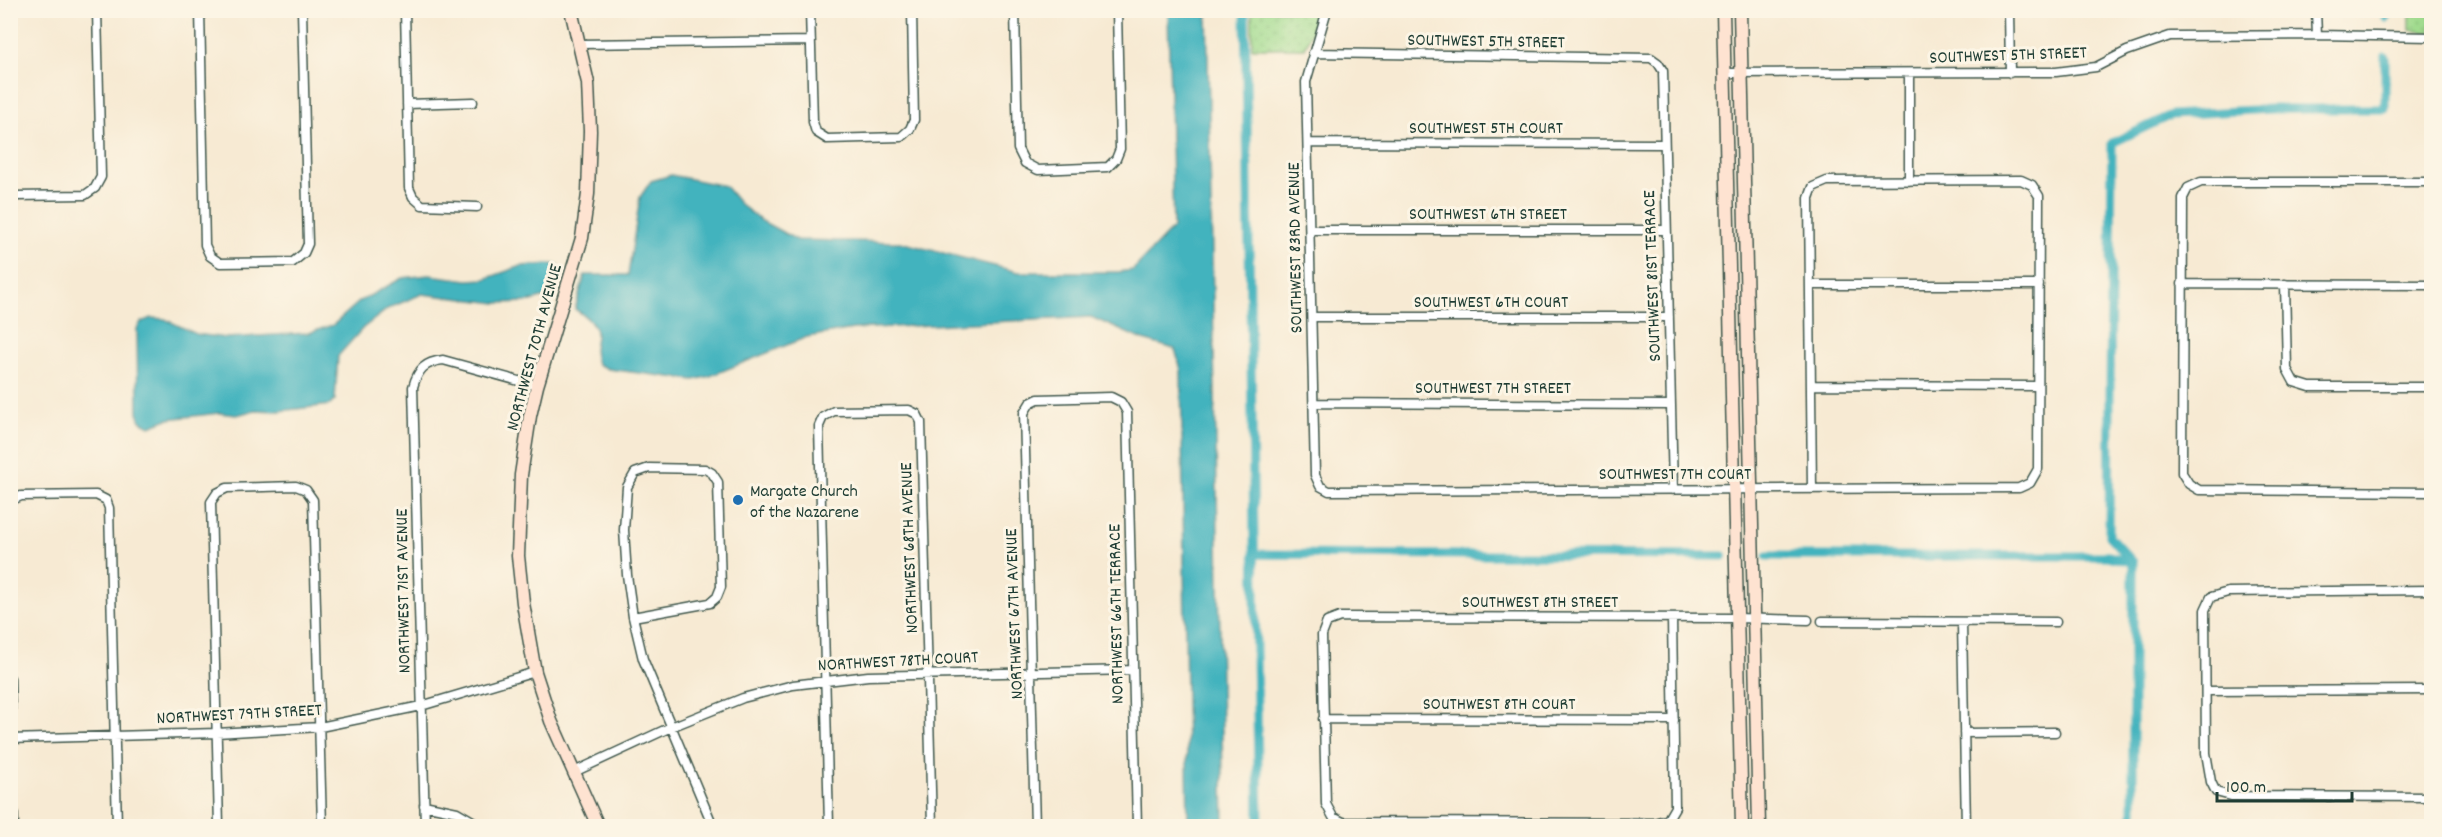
<svg xmlns="http://www.w3.org/2000/svg" width="2442" height="837" font-family="Dekko,sans-serif">
<style>
.green{fill:url(#green-dots);stroke:#608c61;stroke-width:1.5}
.water{fill:#43b3be;stroke:#317879;stroke-width:1.5}
.lines{fill:none;stroke-linecap:round;stroke-linejoin:round}
.canal{stroke:#43b3be;stroke-width:9}
.street-casing{stroke:#3f574c;stroke-width:11}
.secondary-casing{stroke:#3f574c;stroke-width:15}
.street{stroke:#fff;stroke-width:8}
.secondary{stroke:#fee3d1;stroke-width:12}
.poi-dot{fill:#1f6fb2;stroke:#fcf5e5;stroke-width:2}
.labels{text-anchor:middle;stroke-width:6;stroke-linejoin:round;paint-order:stroke}
.street-label{font-size:18px;fill:#1f3d34;stroke:#fcf5e5}
.poi-label{font-size:18px;fill:#1f3d34;stroke:#fcf5e5;text-anchor:start}
</style>
<defs>
<pattern id="green-dots" width="8" height="8" patternUnits="userSpaceOnUse" patternTransform="scale(1.5)"><rect width="8" height="8" fill="#a1db8e"/><path d="M2 2h.1M6 6h.1" fill="none" stroke="#8abd7b" stroke-width="1.8" stroke-linecap="round"/></pattern>
</defs>
<rect width="100%" height="100%" fill="#fcf5e5"/>
<filter id="ink" filterUnits="userSpaceOnUse"><feTurbulence type="fractalNoise" baseFrequency=".0167" numOctaves="2"/><feDisplacementMap in="SourceGraphic" scale="12" xChannelSelector="R" yChannelSelector="G"/><feConvolveMatrix kernelMatrix="1 2 1 2 8 2 1 2 1" color-interpolation-filters="sRGB"/></filter>
<filter id="wash" filterUnits="userSpaceOnUse"><feTurbulence type="fractalNoise" baseFrequency=".008" numOctaves="4" result="noise"/><feDisplacementMap in="SourceGraphic" scale="24" xChannelSelector="R" yChannelSelector="G"/><feGaussianBlur stdDeviation="1.35" result="paint"/><feColorMatrix in="noise" values="0 0 0 0 0 0 0 0 0 0 0 0 0 0 0 0 0 1.4 0 .05"/><feComposite in="paint" operator="in"/></filter>
<g filter="url(#wash)">
<rect width="100%" height="100%" fill="#f7ead3"/>
<path class="green" d="M1252 11V10L1320 11 1305 48H1252Z
M2410 11H2431V33L2410 30Z"/>
<path class="water" d="M1168 11H1207L1224 826H1188L1181 370 1175 349 1143 340 1091 317 853 329 807 337 710 376 694 380 608 369 597 364C586 336 613 334 575 309L585 275H628L640 197 651 181 671 175 725 186 739 203 760 220 797 240 900 242 1018 272H1118L1133 270 1173 228Z
M550 264 559 265 552 295 528 302 497 303 422 294 389 308 363 328 338 356 335 400 330 405 279 411 255 410 237 415 219 413 168 419 150 426 141 421 138 413 137 329 141 322 151 318 165 319 196 334 226 338 308 333 333 325 360 301 402 278 429 275 468 280 485 279 521 266Z"/>
<g class="lines">
<path class="canal" d="M1245 10 1259 826
M2386 10V18
M1258 554 1723 556
M1767 556H2108L2133 562
M2133 826V562L2109 536 2112 143 2171 115 2270 109H2385V57"/>
</g>
</g>
<g filter="url(#ink)">
<g class="lines">
<g class="street-casing">
<path id="street" d="M200 10 205 245 210 256 220 263 293 262 304 253 308 244 302 10
M405 10 409 188 413 197 422 205 477 207
M810 10 813 122 816 132 827 139 901 137 910 129 914 120 912 10
M1015 10 1018 149 1025 163 1038 170 1108 167 1116 159 1120 149 1117 10
M1327 10 1306 82 1315 475 1320 486 1329 491 2019 488 2030 483 2038 469 2039 196 2032 185 2021 180 1827 181 1813 187 1809 198 1812 489
M2009 10 2010 73
M2316 10 2317 35
M579 44 811 41
M1313 53 1651 58 1658 63 1663 71 1673 490
M1724 73 2056 72 2096 67 2127 51 2170 36 2317 35 2432 37
M407 104 473 102
M1309 143 1664 144
M1909 181V74
M2432 182H2201L2188 188 2183 198 2182 473 2189 484 2199 490 2432 492
M10 194 16 196 85 195 95 188 101 177 97 10
M1310 230H1666
M2182 284 2432 285
M2285 284 2287 369 2294 382 2310 387H2432
M1811 285H2039
M1313 317H1669
M1812 385 2038 386
M1314 403 1671 405
M10 501 21 496 96 495 106 500 109 508 117 826
M2432 590 2228 592 2211 597 2205 610 2206 753 2211 782 2216 792 2231 796 2432 797
M633 617 710 603 717 597 721 587 718 482 712 473 705 469 649 468 635 473 627 487 624 530 627 575 633 617 643 659 713 826
M1672 618 1675 807 1668 819 1654 823 1343 822 1333 817 1326 804 1322 635 1327 622 1340 617 1737 618 1808 620
M1822 621 2056 622
M1962 623 1966 826
M10 678 14 826
M2206 691 2432 690
M1323 719 1674 720
M1964 733 2055 732
M10 739 217 733 320 727 421 706 535 672
M574 772 671 727 743 698 793 685 868 676 1133 670
M424 805 457 812 481 826
M219 826 211 502 217 493 227 488 296 486 306 490 313 500 322 826
M425 826 413 387C418 369 425 362 443 360L537 386
M829 826 819 426 823 417 834 411 909 410 917 414 921 422 932 826
M1035 826 1024 413 1030 403 1038 399 1111 397 1121 402 1127 412 1137 826"/>
</g>
<g class="secondary-casing">
<path id="secondary" d="M571 10 588 83 590 131 588 194 582 238 537 386 530 416 521 475 518 556 523 603 535 672 551 721 598 826
M1723 10 1742 826
M1740 10 1759 826"/>
</g>
<use href="#street" class="street"/>
<use href="#secondary" class="secondary"/>
</g>
</g>
<circle class="poi-dot" cx="738" cy="500" r="6"/>
<g class="labels">
<g class="street-label">
<text transform="translate(1486 40) rotate(1)" y="6">SOUTHWEST 5TH STREET</text>
<text transform="translate(2008 54) rotate(-2)" y="6">SOUTHWEST 5TH STREET</text>
<text x="1486" y="133">SOUTHWEST 5TH COURT</text>
<text x="1488" y="219">SOUTHWEST 6TH STREET</text>
<text transform="translate(1294 248) rotate(-91)" y="6">SOUTHWEST 83RD AVENUE</text>
<text transform="translate(1651 276) rotate(-92)" y="6">SOUTHWEST 81ST TERRACE</text>
<text x="1491" y="307">SOUTHWEST 6TH COURT</text>
<text transform="translate(533 347) rotate(-75)" y="6">NORTHWEST 70TH AVENUE</text>
<text x="1493" y="393">SOUTHWEST 7TH STREET</text>
<text x="1675" y="479">SOUTHWEST 7TH COURT</text>
<text transform="translate(908 548) rotate(-92)" y="6">NORTHWEST 68TH AVENUE</text>
<text transform="translate(402 591) rotate(-91)" y="6">NORTHWEST 71ST AVENUE</text>
<text x="1540" y="607">SOUTHWEST 8TH STREET</text>
<text transform="translate(1013 614) rotate(-92)" y="6">NORTHWEST 67TH AVENUE</text>
<text transform="translate(1115 614) rotate(-91)" y="6">NORTHWEST 66TH TERRACE</text>
<text transform="translate(898 660) rotate(-3)" y="6">NORTHWEST 78TH COURT</text>
<text x="1499" y="709">SOUTHWEST 8TH COURT</text>
<text transform="translate(239 713) rotate(-3)" y="6">NORTHWEST 79TH STREET</text>
</g>
<g class="poi-label">
<text x="750" y="496">Margate Church<tspan x="750" dy="21">of the Nazarene</tspan></text>
</g>
</g>
<rect width="2442" height="837" fill="none" stroke="#fcf5e5" stroke-width="36"/>
<path d="M2217 792v9h135v-9" fill="none" stroke="#1f3d34" stroke-width="3"/>
<text x="2226" y="792" font-size="18" fill="#1f3d34" stroke="#fcf5e5" stroke-width="4.5" paint-order="stroke">100 m</text>
</svg>
